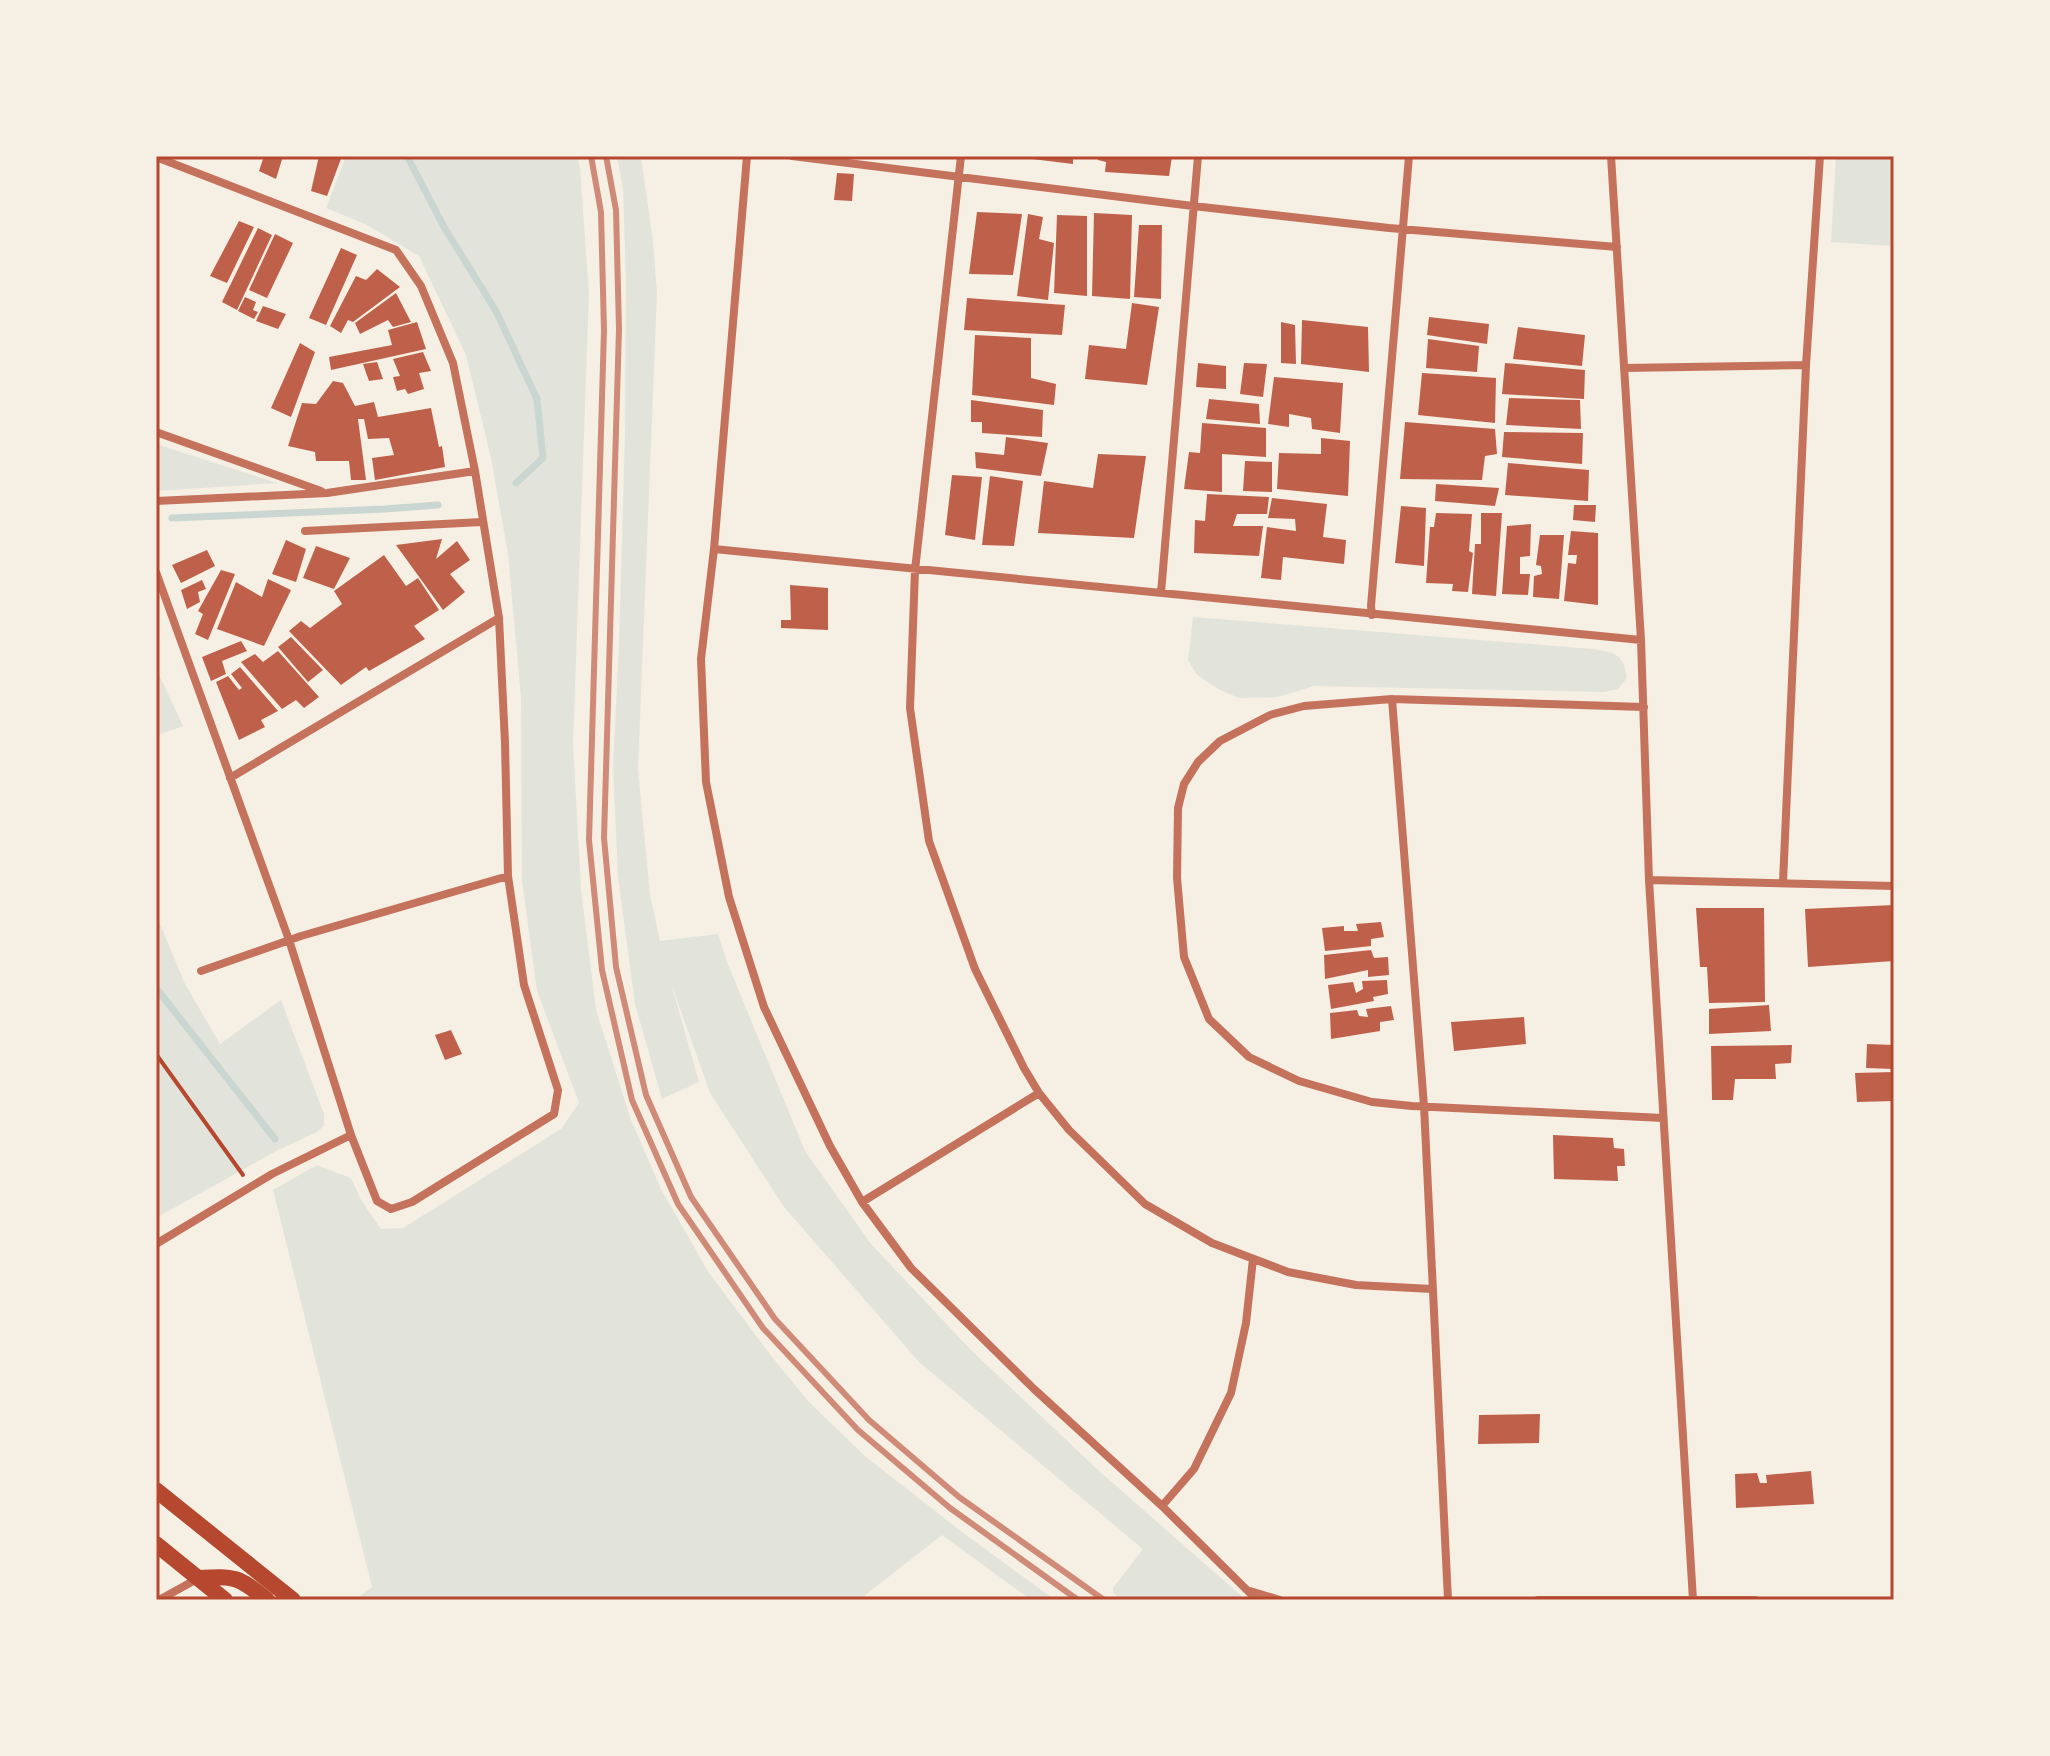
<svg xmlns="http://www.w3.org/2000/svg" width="2050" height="1756" font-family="Literata,serif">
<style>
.green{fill:#e2e4dc}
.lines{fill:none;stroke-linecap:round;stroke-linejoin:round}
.stream{stroke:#c9d6d2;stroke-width:7}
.building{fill:#bf614a}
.path{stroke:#b5482f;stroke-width:4}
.minor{stroke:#c5725c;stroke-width:8}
.secondary{stroke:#b5482f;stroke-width:16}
.rail{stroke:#cf8b77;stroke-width:6}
.neatline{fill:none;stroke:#b5482f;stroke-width:3}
</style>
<rect width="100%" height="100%" fill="#f6efe4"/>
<path class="green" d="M346 156H577L580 168 589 293 573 744 581 889 596 1010 631 1120 662 1191 709 1273 772 1357 809 1402 865 1456 962 1532 1055 1600H1031L942 1535 859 1600H355L372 1587 273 1190 317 1165 351 1178 361 1200 381 1229 403 1228 561 1129 579 1103 537 991 522 881 521 698 508 554 491 458 466 355 419 256 365 224 326 208Z
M617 156H641L653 242 657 293 638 769 650 895 660 941 718 934 727 962 805 1151 871 1244 971 1350 1098 1470 1246 1600H1123L1113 1593V1588L1143 1549 919 1362 784 1207 710 1093 671 983 699 1082 662 1099 635 1004 618 877 613 768 619 644 625 434 626 280 623 189Z
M1836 156H1894V246L1831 242Z
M156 444 277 483 156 491Z
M1193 617 1593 649C1616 653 1623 653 1627 678L1618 689 1604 692 1314 686 1278 697 1239 698 1218 689 1197 675 1188 660Z
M156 668 183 726 156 736Z
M156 914 184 982 220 1044 281 1000 324 1114V1126L317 1132 278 1150 156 1218Z"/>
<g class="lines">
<path class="stream" d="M407 156 444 227 496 311 537 399 543 458 516 483
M172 518 385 509 438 505
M156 988 275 1139"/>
</g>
<path class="building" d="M264 156H283L276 179 259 171Z
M319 156H342L327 196 311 191Z
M1024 156H1073V164L1024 158Z
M1098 156H1172L1169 176 1105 172 1106 162 1098 160Z
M837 173 854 174 852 201 834 200Z
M977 212 1022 214 1013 275 969 274Z
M1094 213 1132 215 1130 299 1092 296Z
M1028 214 1043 217 1039 239 1054 243 1048 300 1017 296Z
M1057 215 1087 216V296L1054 293Z
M239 221 254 227 227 283 210 276Z
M1139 225H1162L1161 299 1134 297Z
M258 228 272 235 237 310 222 302Z
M275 234 293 243 267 298 249 290Z
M341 248 357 255 326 325 309 318Z
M377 269 400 287 353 322 348 320 341 333 330 326 356 276 366 280Z
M396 293 411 322 393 327 388 320 360 334 355 323Z
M245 297 256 302 253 310 258 312 254 319 238 311Z
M967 298 1065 305 1062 335 964 330Z
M1132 303 1159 307 1147 385 1085 379 1089 345 1126 349Z
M263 306 286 314 278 329 256 321Z
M1429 317 1489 324 1487 344 1427 335Z
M1302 320 1368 327 1369 372 1301 364Z
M417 322 426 349 331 370 329 357 392 345 388 330Z
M1281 322 1295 325 1296 364 1281 363Z
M1518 327 1585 335 1582 366 1513 359Z
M975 335 1031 338V378L1056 384 1054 405 972 395Z
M1428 339 1479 346 1477 372 1426 368Z
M300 343 315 352 291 417 271 408Z
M423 352 431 371 419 373 424 389 408 394 405 389 397 391 393 377 400 376 393 359Z
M377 362 383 379 369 381 363 364Z
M1198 363 1226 366V389L1196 387Z
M1244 363 1267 364 1263 397 1240 394Z
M1505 363 1585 370 1584 399 1502 394Z
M1422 373 1496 378 1495 423 1418 415Z
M1274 377 1343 383 1340 433 1312 429 1311 418 1289 414V427L1268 424Z
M333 381 343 383 355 406 374 402 378 417 431 408 439 447 442 446 445 467 375 480 372 458 394 455 389 438 368 439 364 419H358L366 480H351L349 461H316L315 452 288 446 302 403 316 404Z
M1509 398 1580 400 1581 429 1506 425Z
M1209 399 1259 404 1260 424 1206 419Z
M971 400 1043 410 1042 437 982 433V422H971Z
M1405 422 1495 429 1497 454 1485 456 1482 480 1400 479Z
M1202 423 1266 428V457L1222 454V492L1184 489 1189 452 1200 453Z
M1504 432 1583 433 1582 464 1502 457Z
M1006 437 1048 443 1041 476 976 468 975 452 1004 455Z
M1321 438 1350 441 1348 496 1277 489 1279 453 1321 454Z
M1098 454 1146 456 1134 538 1038 533 1044 481 1093 488Z
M1245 461 1272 462V492L1243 491Z
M1508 463 1589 470 1588 501 1505 495Z
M952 475 982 477 975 540 945 535Z
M990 476 1023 481 1014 546 982 545Z
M1436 484 1499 488 1495 506 1435 501Z
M1207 494 1269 497 1267 514H1237L1233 526H1263L1259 556 1194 553 1195 520 1205 521Z
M1272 498 1327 504 1323 537 1346 540 1344 564 1283 557 1281 580 1261 578 1267 527 1296 531 1295 519 1268 518Z
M1574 505H1596L1595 522 1573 520Z
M1401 506 1426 508 1424 566 1395 563Z
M1436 513 1472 514 1469 551 1473 553 1468 592 1452 591 1453 584 1426 583 1430 527H1434Z
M1481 513H1502L1496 596 1472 594 1475 544H1481Z
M1531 524 1530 556 1520 557V574H1530L1528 595 1502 594 1507 526Z
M1571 531 1598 533V605L1564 601 1568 563 1576 564 1577 555H1568Z
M1540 535H1564L1559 599 1533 597 1534 576 1542 574 1541 566 1536 565Z
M442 539 436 559 457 541 470 560 450 574 465 592 443 610 396 545Z
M286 540 306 549 296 582 272 574Z
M316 546 350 558 334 589 303 578Z
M207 550 215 566 181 583 172 565Z
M384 555 406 586 418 578 439 610 414 626 425 639 369 671 366 667 341 685 289 631 301 621 310 628 342 604 334 591Z
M221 570 235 574 208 640 195 634 203 614 198 611Z
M268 579 291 590 264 646 217 629 236 582 262 597Z
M202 580 206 589 198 592 200 602 187 609 181 590Z
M790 585 828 588V630L781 628V620H791Z
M291 637 323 670 308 682 278 647Z
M241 641 247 651 222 661 226 674 211 681 202 657Z
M278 651 319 697 304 708 296 700 282 709 241 662 255 654 263 662Z
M240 667 278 711 261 720 265 727 239 740 216 682 228 676 239 690 242 688 231 674Z
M1894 905V961L1808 967 1805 909Z
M1696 908H1764L1765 1002 1709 1003 1707 967H1700Z
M1381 922 1384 937 1371 939V946L1325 951 1322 928 1344 926V931H1358L1356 924Z
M1371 950 1374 958 1388 957 1389 975 1368 977V970L1325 979 1324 955Z
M1387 980 1388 994 1373 997 1374 1001 1331 1009 1328 985 1353 982 1356 993 1363 989 1362 981Z
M1769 1005 1771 1031 1709 1034V1009Z
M1391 1006 1394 1020 1380 1022V1031L1331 1039 1330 1013 1357 1010 1359 1016 1368 1017 1366 1009Z
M1524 1017 1526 1044 1454 1051 1451 1022Z
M451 1030 462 1054 445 1060 435 1035Z
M1867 1044 1894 1045V1069L1866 1068Z
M1792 1045 1791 1063 1775 1064 1776 1079H1735L1733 1100H1712L1711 1046Z
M1894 1072V1101L1857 1102 1855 1073Z
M1553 1135 1613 1138 1614 1148 1624 1149 1625 1166H1617L1618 1181 1554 1179Z
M1540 1414 1539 1443 1478 1444 1479 1415Z
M1811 1471 1814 1504 1736 1508 1735 1474 1757 1473 1760 1483H1767L1766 1475Z"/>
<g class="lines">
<path class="path" d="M156 1054 243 1175"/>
<path class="minor" d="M747 156 714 549 701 659 706 782 729 897 764 1007 830 1146 862 1202 911 1268 1034 1389 1162 1506 1257 1600
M792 156 1193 206 1389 228 1617 247
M961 156 915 570 910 708 929 841 975 969 1024 1068 1039 1093 1069 1130 1145 1204 1212 1243 1288 1272 1356 1285 1432 1289
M1611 156 1641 640 1649 880 1693 1600
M156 157 396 250 421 286 453 363 475 471 499 618 505 743 508 876 524 985 558 1090 554 1114 412 1202 391 1209 377 1201 351 1135 289 940 156 572
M1624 368 1806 365
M156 432 321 491
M156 501 327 493 475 471
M305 531 482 522
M714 549 1641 640
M1161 593 1198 156
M1372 615 1371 606 1409 156
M1392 699 1424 1106 1448 1600
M1644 707 1392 699 1304 706 1270 715 1220 741 1198 762 1184 784 1178 808 1177 878 1184 957 1209 1019 1249 1057 1299 1081 1372 1102 1412 1106 1663 1118
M230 778 499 618
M1649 880 1894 886
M1783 882 1806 365 1820 156
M201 971 301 936 508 876
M862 1202 1039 1093
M156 1244 272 1174 351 1135
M1162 1506 1194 1469 1231 1393 1246 1323 1253 1259
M1250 1591 1280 1600
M159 1600 197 1579
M1538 1600H1755"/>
<path class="secondary" d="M156 1490 293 1600
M156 1544 225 1600
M198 1578C235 1576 238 1576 267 1600"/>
<path class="rail" d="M591 156 601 212 604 330 589 840 602 970 632 1100 678 1204 763 1328 858 1430 950 1508 1078 1600
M606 156 616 210 619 329 604 838 616 967 646 1095 691 1197 775 1319 869 1420 959 1497 1104 1600"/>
</g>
<rect width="2050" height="1756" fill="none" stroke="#f6efe4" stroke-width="316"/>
<rect x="158" y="158" width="1734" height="1440" class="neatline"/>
</svg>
